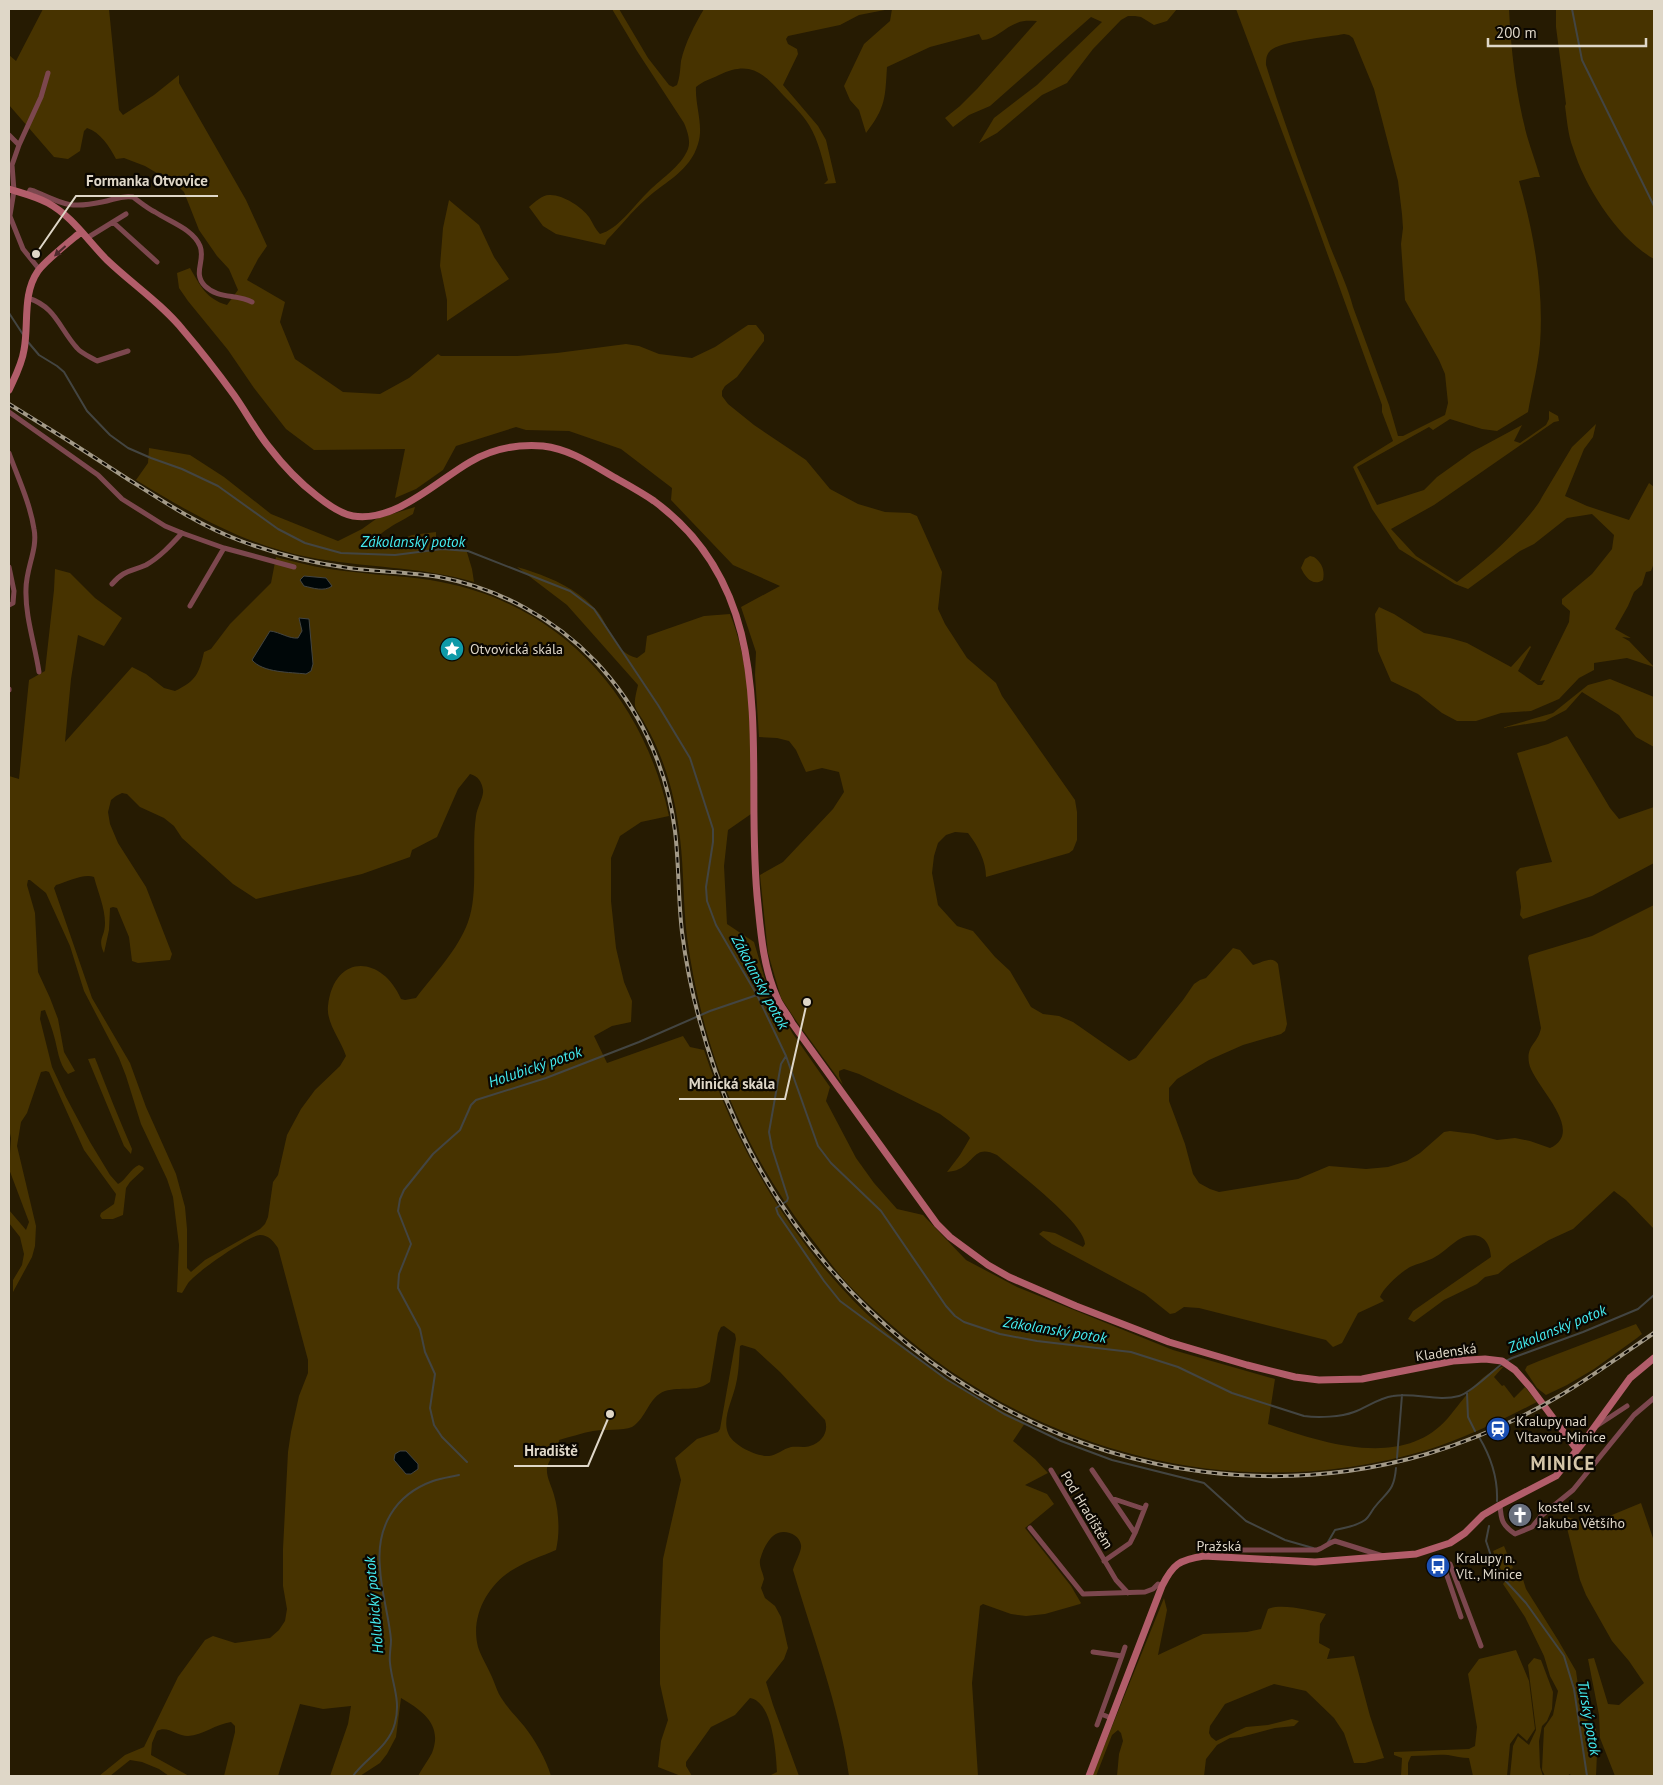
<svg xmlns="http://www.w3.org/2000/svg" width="1663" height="1785" font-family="'PT Sans',sans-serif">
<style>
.green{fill:#473300;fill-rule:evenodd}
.water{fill:#000708;stroke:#434542}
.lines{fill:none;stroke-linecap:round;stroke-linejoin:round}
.stream{stroke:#434542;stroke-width:2}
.street{stroke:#7c474e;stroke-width:5}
.secondary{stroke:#b25d6a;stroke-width:7}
.rail-casing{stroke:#a39a88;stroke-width:4}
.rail{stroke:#0b0701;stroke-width:2;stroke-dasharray:5.5;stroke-linecap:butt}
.oneway{fill:#4e292b}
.labels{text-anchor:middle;stroke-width:4.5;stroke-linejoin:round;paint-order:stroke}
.poi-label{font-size:14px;fill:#dfd7c8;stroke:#0b0701;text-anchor:start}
.street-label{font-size:14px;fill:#dfd7c8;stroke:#0b0701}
.water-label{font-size:15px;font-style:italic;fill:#44ecf0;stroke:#0b0701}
.district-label{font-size:19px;font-weight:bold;letter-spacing:1px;fill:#d4c5a8;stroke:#0b0701}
.leader{fill:none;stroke:#dfd7c8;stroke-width:2}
.callout-dot{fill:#dfd7c8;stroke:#0b0701;stroke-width:2}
.callout-label{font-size:15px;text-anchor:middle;font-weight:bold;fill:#dfd7c8;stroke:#0b0701;stroke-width:4.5;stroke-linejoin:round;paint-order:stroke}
</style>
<rect width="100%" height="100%" fill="#261b02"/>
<path class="green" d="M43 9H109L119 110 123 115 154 95 179 75V83L246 200 267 246 258 259 247 280 285 302 280 322 295 359 343 392 380 394 409 378 438 354 441 356H517L557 353 626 344 639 346 659 354 692 358 715 347 748 325H756L764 335V341L737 377 725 386 722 391V396L728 404 754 425 806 460 830 489 858 504 885 512 910 513 917 516 942 572 938 609 945 624 967 658 996 683 1002 696 1075 800 1077 812V840L1073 850 1069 853 986 877C986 861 978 846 968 833L955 832 946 835 938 843 934 856 932 873 938 905 957 926 973 931 995 957 1010 971 1031 1007 1043 1014 1059 1016 1073 1022 1129 1061 1136 1058 1183 1000 1194 984 1200 980 1206 978 1233 948 1240 950 1253 965C1262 963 1272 955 1278 964L1287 1024 1285 1031 1281 1034 1243 1045 1209 1060 1177 1079 1169 1088V1101L1185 1144 1193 1174 1199 1183 1210 1189 1219 1192 1298 1179 1329 1166 1366 1169 1388 1167 1407 1161 1420 1153 1444 1132 1450 1131 1474 1134 1497 1140 1515 1138 1530 1141 1550 1148C1587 1131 1533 1085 1529 1063 1526 1045 1538 1044 1541 1028L1528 958 1529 955 1592 936 1654 905V1229L1626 1200 1614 1191 1573 1229 1549 1240 1510 1264 1498 1274 1485 1277 1477 1284 1444 1300 1414 1322 1408 1319 1413 1311 1491 1257C1490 1243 1483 1232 1467 1236 1455 1239 1445 1252 1435 1257 1427 1262 1418 1263 1410 1267 1401 1272 1383 1288 1380 1297L1384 1301 1358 1313 1342 1343 1333 1347 1326 1340 1199 1308 1184 1307 1175 1313 1170 1314 1145 1294 1052 1244 1039 1234 1043 1231 1055 1233 1083 1247 1085 1244C1085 1223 1014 1170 997 1155 975 1144 975 1161 959 1169 956 1171 951 1171 947 1172L960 1155 970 1138 967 1134 940 1114 859 1074 844 1069 839 1071V1076L843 1085 797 1022 781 998 768 953 760 875 783 862 833 809 844 792 839 772 822 768 806 772 796 750 789 741 777 738 759 737 755 675 756 652 741 607 780 586 733 565 671 500 672 488 621 449 569 431 526 430 516 427 456 446 443 470 416 489 395 498 405 449 314 450 286 429 254 388 228 350 188 301 179 288 177 273 190 268C200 285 206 299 227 305L238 290 229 269 217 256 199 230 184 192 177 185 145 166 124 158 116 159C110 147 100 132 87 128L84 131 80 151 68 159 54 157 9 105V55L16 61Z
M612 9H619L648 58 669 85 673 87 677 85C680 77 680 70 681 61 685 43 695 24 704 9H890L859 15 840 25 788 36 786 39 788 44 797 49 798 54 783 85 818 126 826 140 836 183 824 184 828 180C823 162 819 141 809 125 803 115 793 105 784 96 763 73 751 60 719 75 711 79 703 81 696 87 695 106 704 126 698 144 690 171 666 181 646 199 632 211 620 227 607 240L605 245 556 234 543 226 529 207C535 202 542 195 549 195 562 194 582 207 589 217 593 223 595 229 600 234 618 229 633 207 646 194 659 180 681 167 688 149 691 141 687 130 684 123L637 51Z
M892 9H1177L1167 21 1154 25 1141 17 1135 16H1128L1121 20 1093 49 1067 83 1042 95 997 133 979 143 994 118 1037 85 1102 22 1091 17 990 106 969 115 953 127 945 118 960 106 977 89 1037 21C1030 21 1024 20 1017 23 1005 27 995 40 982 40L979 34 930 47 887 67C885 98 886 107 866 133L859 110 850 100 844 86 864 44 890 21Z
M1236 9H1509C1511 51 1516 95 1527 136 1531 150 1536 163 1540 177H1535L1519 181C1534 234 1544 289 1540 344 1538 367 1532 389 1528 412L1497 431 1482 429 1450 419 1433 430 1429 427 1357 467 1377 505 1424 490 1437 477 1472 452 1522 425 1514 441 1520 443 1546 425 1549 419V411L1558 416 1559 421 1554 422 1434 505 1391 529 1416 556 1457 582C1482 563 1506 543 1526 519 1532 512 1538 505 1542 497L1572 447 1596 424 1593 437 1584 449 1565 496 1587 506 1629 520 1649 483 1654 487V563L1651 571 1646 572 1642 585 1634 592 1628 606 1615 629 1631 638 1622 637 1629 641 1654 667 1627 658 1594 663V670L1579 678 1559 699 1531 711 1501 713 1476 721H1457L1442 713 1418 694 1391 681 1378 651 1375 614 1379 607 1394 614 1424 633 1450 638 1467 643 1511 667 1530 646 1531 647 1518 671 1538 685H1542L1545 680 1540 681 1569 622 1570 611 1562 604V599L1592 574 1612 549 1614 535 1592 514 1567 518 1534 544 1520 551 1468 589 1455 584 1399 549 1372 509 1353 467 1356 464 1393 441 1382 412V405L1309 203ZM1344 34 1349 35 1353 38 1374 89 1398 181 1402 214 1403 228 1401 244 1405 300 1439 360 1445 374 1448 403 1445 415 1403 436H1398L1389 405 1353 307C1347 283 1334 259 1326 235 1305 179 1284 123 1266 65 1266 60 1266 55 1270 51 1279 41 1330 37 1344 34Z
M1556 9H1654V259C1618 239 1585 187 1573 148 1568 135 1567 120 1565 106L1566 104 1556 27Z
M449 200 479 225 494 257 509 279 447 321V300L440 266 443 228Z
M149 448 190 455 224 477 271 514 338 541 362 529 376 519 415 507 413 514C402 521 374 533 372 547L379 549 412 535 436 532V546L447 549H466L472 569 474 582C420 566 363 568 308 557 245 545 190 513 136 480L148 463Z
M1310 556 1314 557C1322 563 1325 570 1323 580 1313 587 1305 577 1301 568L1305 559Z
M276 557C302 564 328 570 354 572 383 576 412 576 441 582 562 605 644 698 669 816L641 822 620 836 611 858V901L616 948 624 982 632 1001 631 1022 612 1026 594 1036 607 1063 683 1036 690 1047 704 1050C747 1182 830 1300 946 1378 971 1395 998 1409 1025 1423L1013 1441 1035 1459 1048 1473 1025 1485 1047 1494 1054 1504 1025 1528 1071 1586 1081 1603 1080 1604 1045 1614 1026 1616 1011 1614 983 1604 980 1606 972 1683 978 1776H849C839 1705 813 1638 793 1570 795 1562 802 1551 801 1545 799 1533 782 1528 773 1536 767 1541 762 1552 760 1560 759 1567 763 1572 764 1579L761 1588 765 1598 775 1606 781 1617 788 1648 784 1659 766 1682 773 1705 799 1776H769L777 1772C776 1753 773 1702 750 1698L735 1715 711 1727 686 1762V1766L692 1776H681L658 1767 661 1741 668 1720 660 1684V1631L663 1559 681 1480 675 1458 697 1439 718 1432 720 1429 736 1339 735 1334 724 1326 721 1327 718 1333 710 1382C696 1393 681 1386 665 1391 648 1397 647 1418 632 1427 623 1431 603 1429 593 1431 582 1433 570 1437 559 1440 559 1449 549 1458 547 1468 546 1477 552 1487 554 1495 559 1512 560 1533 556 1550 542 1556 527 1561 514 1569 488 1584 470 1616 478 1647 481 1656 487 1666 491 1675 495 1683 497 1692 502 1699 508 1709 517 1717 524 1726 535 1740 546 1759 551 1776H418C422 1768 428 1761 432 1753 443 1725 423 1711 401 1698L396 1737 387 1754 380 1763 360 1776H330L348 1724 351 1706 323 1709 300 1704 278 1776H224L235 1732V1726L231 1722C216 1724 203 1735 188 1736 177 1736 167 1725 157 1731L152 1743 151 1755 189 1776H169L159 1769 142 1762 130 1760 110 1776H99L125 1755 144 1747 178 1677 205 1640 213 1636 235 1643 270 1638 279 1630 285 1621 287 1609 283 1586V1549L288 1452 291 1432 299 1396 308 1373V1360L278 1248C274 1242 269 1235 260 1235 248 1236 200 1270 191 1280 187 1283 185 1289 182 1293L177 1292 179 1245 173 1197 167 1179 141 1124 126 1076 119 1058 84 991 70 946 46 893 30 880H28L27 885 35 913 38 972 50 998 58 1019 64 1052 75 1071 68 1074C58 1063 58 1049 54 1036 52 1028 48 1018 45 1010L41 1011 40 1019 52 1067 66 1097 90 1142 110 1175 118 1184C126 1180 130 1169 139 1165L143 1167 144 1169 130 1182 126 1188 123 1215 113 1219H102L100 1216 101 1213 114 1204 116 1194 84 1150 49 1072 46 1071 41 1072 27 1113 21 1122 17 1146 36 1226 35 1246 32 1257 13 1292V1280L22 1265 24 1254 20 1237 9 1223V1210L26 1230 29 1222 9 1169 11 1138 9 1129V776L19 779 29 680 45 671 54 590 55 569 70 573 95 598 122 618 104 646 78 635 71 679 65 742 132 667 146 674 164 688 175 691C196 681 199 674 204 652L211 649 230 624 271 583ZM470 774C478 776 482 782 483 790 484 797 477 807 476 816 471 849 479 892 468 922 458 950 434 974 416 998L405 1000 401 999C382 955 334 953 328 1006 326 1023 341 1040 346 1056L340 1066 315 1090 301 1109 287 1135 278 1175 273 1182 268 1217 265 1224 260 1229 205 1260 191 1272 187 1268V1229L185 1207 176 1174 146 1107 130 1063 92 998 54 888 56 885C67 882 84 873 94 877 98 892 105 908 105 923 105 938 97 938 104 953L109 930 110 908 113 907 117 908 129 937 132 961 138 963 170 960 172 954 146 887 118 843 110 824 108 812 111 800 116 796 122 793 127 794 140 807 164 818 174 826 182 838 233 884 256 899 362 874 410 857 412 850 437 837 458 789ZM742 1345 755 1349 780 1372 825 1420C829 1432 822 1442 810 1446 804 1448 797 1446 791 1447 783 1449 777 1455 769 1456 757 1457 732 1445 728 1433 722 1418 733 1399 736 1384 739 1372 739 1359 740 1346Z
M517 567C538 573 560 581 578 594 584 598 593 606 598 612 610 628 615 653 637 658L645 652 647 636 704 616 730 614C755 676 750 748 751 814L728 830 724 866 727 924 754 942 769 993 793 1034 830 1087 826 1101 856 1158 874 1183 897 1209 923 1215 966 1260 1017 1287 1173 1350 1275 1379 1268 1424C1324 1443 1403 1470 1448 1418 1465 1398 1479 1374 1504 1366L1494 1377 1502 1386 1504 1385 1514 1398 1525 1387 1537 1402C1502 1420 1465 1438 1427 1450 1236 1507 1035 1453 888 1322 874 1309 860 1297 847 1283 833 1268 821 1250 808 1234 779 1196 755 1156 736 1113 711 1057 695 997 687 937 683 904 684 871 680 838 677 812 672 787 663 763 658 749 652 736 645 724 643 719 636 711 635 706 634 700 637 690 638 685L567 605Z
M1610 679 1654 697V747L1636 737 1619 715 1582 692 1566 710 1545 721 1502 728 1553 713 1588 685Z
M1567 736 1610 808 1619 819 1654 807V863L1592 896 1523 919 1520 915 1521 907 1516 872 1520 868 1552 862 1517 753 1548 744Z
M95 1058C107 1089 119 1119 132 1149L131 1154 124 1146 88 1059Z
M1636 1324 1642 1334 1637 1338 1594 1369 1567 1385 1546 1395 1537 1388 1525 1370 1527 1366 1539 1361Z
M1641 1503 1654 1541V1776H1615L1600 1738 1599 1715 1588 1659 1594 1658 1608 1704 1619 1705 1644 1683 1629 1661 1612 1641 1586 1595 1580 1580 1564 1516 1590 1524Z
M1504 1546 1513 1568 1502 1572 1493 1551Z
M1520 1570 1526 1589 1558 1640 1576 1671 1581 1707 1591 1712 1592 1716 1586 1722 1596 1729 1597 1753 1596 1776H1571L1570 1774 1567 1776H1545L1542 1770 1544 1728 1553 1715 1558 1691 1550 1676 1544 1656 1525 1617 1503 1584 1510 1575Z
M1164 1598 1167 1610 1158 1655 1203 1634 1247 1632 1261 1629 1268 1609C1282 1603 1312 1611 1326 1614L1320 1624 1319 1643 1330 1649 1327 1659 1354 1656 1370 1716 1384 1758 1365 1763H1354L1344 1733 1334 1718 1306 1691 1274 1684 1225 1704 1210 1726 1209 1733 1211 1737 1216 1741 1246 1727 1268 1725 1292 1719 1299 1721 1294 1726 1275 1728 1241 1737 1230 1738 1217 1745 1206 1759 1204 1776H1117L1119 1754 1123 1741 1121 1733 1118 1730 1112 1735 1096 1776H1092Z
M1516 1650 1529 1681 1535 1729 1527 1741 1518 1733 1510 1744 1507 1776H1473L1469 1758C1462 1758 1455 1756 1448 1755 1436 1754 1423 1756 1411 1756L1408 1763V1776H1401L1402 1758 1394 1755V1752L1469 1749 1475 1746 1477 1727 1468 1674 1479 1659Z
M1534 1658 1541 1660 1553 1692 1552 1709 1547 1721 1542 1726 1539 1741 1540 1767 1543 1776H1510L1513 1746 1518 1736 1529 1745 1536 1730 1528 1665Z"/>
<path class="water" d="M304 576 326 578 332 586C324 592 313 588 304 586L300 580Z
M299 618 309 619 313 664 311 671 306 674C290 672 263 673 252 660L270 631C280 632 289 639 298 638L302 631Z
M400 1451H406L418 1464V1469L411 1474H406L394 1460 395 1454Z"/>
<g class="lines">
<path class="stream" d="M1572 9 1582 60 1654 206
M9 313 24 336
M28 342 39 355 57 366 64 372 87 411 110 435 128 448 151 458 182 469 218 486 278 529 305 543 341 553 395 555 442 549 468 551 570 591 594 609 658 705 690 758 713 829V842L706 887 707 901 716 925 757 995 786 1056 818 1146 831 1163 881 1211 946 1306 955 1316 964 1322 1000 1334 1037 1341 1131 1352 1178 1367 1232 1393 1304 1416C1318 1418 1341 1417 1354 1412 1367 1407 1379 1398 1393 1396 1415 1392 1437 1402 1459 1396 1471 1393 1491 1372 1502 1364
M786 1056 781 1064 769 1132 772 1148 788 1198 787 1201 776 1208 778 1214 824 1281 840 1301 946 1379 1004 1414 1061 1441 1112 1460 1204 1483 1246 1521 1285 1540 1313 1548
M1506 1361 1512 1358 1583 1332 1638 1309 1654 1295
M1467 1393 1468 1417 1475 1431
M1479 1437C1491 1457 1498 1478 1497 1501
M1397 1458 1402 1395
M467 1462 442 1437 434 1425 430 1408 435 1374 425 1352 420 1329 398 1288 399 1274 411 1244 398 1211 400 1199 404 1190 433 1154 460 1130 471 1105 476 1100 546 1078 639 1042 710 1011 757 995
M1489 1526 1486 1541 1492 1559 1503 1578 1526 1603 1564 1656 1574 1689 1587 1776
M1328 1542 1335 1530C1345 1528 1357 1526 1365 1520 1369 1517 1371 1512 1374 1508 1387 1491 1394 1492 1396 1468
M353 1776C366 1758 389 1747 395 1723 401 1700 392 1684 390 1663 389 1655 391 1647 391 1640 389 1616 381 1592 380 1568 376 1528 394 1495 433 1481 441 1478 450 1477 459 1475"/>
<path class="street" d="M9 135 19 145 12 165 14 191 10 215
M19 145 41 97 48 73
M28 194 30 190 34 191C63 204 70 209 102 202 114 200 120 195 133 197 140 202 147 208 155 212 170 222 193 229 200 246 206 260 192 273 205 286 218 299 237 294 252 302
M9 214 23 249 39 269
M114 223 157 262
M87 238 126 214
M28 298C56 307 59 328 77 348 82 354 91 357 97 361L128 351
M9 412 98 475 122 499 165 526 182 533 224 548 294 567
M9 453C18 478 30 503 34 529 38 549 26 568 26 589 25 616 35 645 39 672
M9 567 14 591 13 603 9 605
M112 584C124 570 130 572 146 565 160 557 171 545 182 533
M190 606 224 548
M9 689V690
M1598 1425 1627 1406
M1051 1470 1116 1580 1128 1593
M1092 1470 1135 1533 1130 1543 1104 1561
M1111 1498 1144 1509
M1500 1505C1501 1520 1502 1525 1515 1534L1532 1527 1541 1516 1573 1490 1634 1415 1654 1398
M1030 1528 1083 1594 1145 1592 1153 1589 1158 1584 1162 1586
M1135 1533 1146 1505
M1226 1550H1317C1324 1548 1328 1543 1335 1541L1383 1556
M1440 1562 1450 1564 1481 1646
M1445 1563 1444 1567 1461 1617
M1093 1652 1122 1656 1101 1714 1111 1718
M1122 1656 1125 1647
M1097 1725 1101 1714"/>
<path class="secondary" d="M9 189C22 193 35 196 48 203 72 216 88 241 107 260 132 284 161 303 183 330 201 351 218 373 234 395 246 412 256 431 269 447 282 464 300 483 317 496 327 504 341 514 353 516 395 523 437 481 470 462 492 449 518 444 543 446 569 449 590 463 612 476 626 484 641 492 654 501 788 599 742 764 758 905 761 937 764 970 778 1000 782 1008 788 1015 792 1023L937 1224 950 1237 988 1265 1009 1277 1076 1306 1169 1342 1247 1365 1295 1377 1319 1380 1362 1379 1453 1361 1485 1359 1502 1361 1515 1370 1530 1387 1577 1450
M9 390C15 377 22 364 24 350 29 325 22 294 38 271 46 260 69 242 81 232
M1089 1776 1162 1586C1173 1564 1179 1560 1204 1556L1315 1562 1416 1554 1450 1543 1465 1533 1483 1515 1500 1505 1556 1476 1585 1440 1630 1378 1654 1358"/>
<g class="rail-casing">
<path id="rail" d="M9 404C47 427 85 451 123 476 161 500 198 525 241 541 276 554 312 563 349 568 379 572 409 572 439 577 497 588 554 618 595 661 639 707 667 767 675 831 679 864 678 898 682 932 688 980 700 1028 716 1073 819 1362 1127 1541 1427 1454 1473 1440 1519 1420 1561 1395 1593 1376 1623 1354 1654 1333"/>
</g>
<use href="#rail" class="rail"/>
</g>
<defs><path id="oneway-solid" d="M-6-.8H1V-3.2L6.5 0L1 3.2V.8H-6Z" transform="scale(1.25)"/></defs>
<use class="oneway" href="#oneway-solid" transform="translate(60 251) rotate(138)"/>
<defs>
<g id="sight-disc" transform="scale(1.25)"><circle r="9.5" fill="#0f9aa8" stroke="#0b0701"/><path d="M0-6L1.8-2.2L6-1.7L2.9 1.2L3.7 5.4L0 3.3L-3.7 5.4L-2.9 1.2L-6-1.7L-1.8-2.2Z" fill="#fff"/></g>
<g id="station-disc" transform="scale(1.25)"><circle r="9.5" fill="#1a4fb4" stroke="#0b0701"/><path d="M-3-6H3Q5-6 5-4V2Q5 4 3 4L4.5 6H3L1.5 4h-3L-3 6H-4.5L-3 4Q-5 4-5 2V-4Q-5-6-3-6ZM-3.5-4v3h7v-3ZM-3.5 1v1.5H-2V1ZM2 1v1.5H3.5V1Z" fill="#fff"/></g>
<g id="church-disc" transform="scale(1.25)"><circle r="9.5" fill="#6b7280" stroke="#0b0701"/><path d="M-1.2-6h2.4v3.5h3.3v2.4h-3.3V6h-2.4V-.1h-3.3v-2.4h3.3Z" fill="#fff"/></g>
<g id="bus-disc" transform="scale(1.25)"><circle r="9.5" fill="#1a4fb4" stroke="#0b0701"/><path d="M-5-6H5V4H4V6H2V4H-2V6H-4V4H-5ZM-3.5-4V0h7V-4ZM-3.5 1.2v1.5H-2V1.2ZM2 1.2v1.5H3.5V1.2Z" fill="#fff"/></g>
</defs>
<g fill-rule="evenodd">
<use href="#sight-disc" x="452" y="649"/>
<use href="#station-disc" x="1498" y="1429"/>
<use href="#church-disc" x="1520" y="1515"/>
<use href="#bus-disc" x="1438" y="1566"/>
</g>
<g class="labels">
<g class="poi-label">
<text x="470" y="654">Otvovická skála</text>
<text x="1516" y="1426">Kralupy nad<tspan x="1516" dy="16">Vltavou-Minice</tspan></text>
<text x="1538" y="1512">kostel sv.<tspan x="1538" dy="16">Jakuba Většího</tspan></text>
<text x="1456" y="1563">Kralupy n.<tspan x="1456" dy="16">Vlt., Minice</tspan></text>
</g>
<g class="street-label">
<text transform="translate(1446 1352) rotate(-8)" y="5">Kladenská</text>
<text transform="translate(1087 1510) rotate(59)" y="5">Pod Hradištěm</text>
<text x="1219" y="1551">Pražská</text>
</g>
<g class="water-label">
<text x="413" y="547">Zákolanský potok</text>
<text transform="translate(760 982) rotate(62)" y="5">Zákolanský potok</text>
<text transform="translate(535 1067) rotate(-19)" y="5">Holubický potok</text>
<text transform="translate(1557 1329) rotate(-22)" y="5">Zákolanský potok</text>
<text transform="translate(1055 1330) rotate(9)" y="5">Zákolanský potok</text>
<text transform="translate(374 1605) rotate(-95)" y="5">Holubický potok</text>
<text transform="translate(1589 1718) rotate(80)" y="5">Turský potok</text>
</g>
<g class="district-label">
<text x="1563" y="1470">MINICE</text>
</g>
</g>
<path class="leader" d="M36 254L76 196H218M807 1002L785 1099H679M610 1414L588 1466H514"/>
<g class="callout-dot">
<circle cx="36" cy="254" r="5"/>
<circle cx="807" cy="1002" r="5"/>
<circle cx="610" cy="1414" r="5"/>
</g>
<g class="callout-label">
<text x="147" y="186">Formanka Otvovice</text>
<text x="732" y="1089">Minická skála</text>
<text x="551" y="1456">Hradiště</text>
</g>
<rect width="1663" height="1785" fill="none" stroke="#dfd7c8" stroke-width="20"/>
<path d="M1488 38v8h158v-8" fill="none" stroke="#dfd7c8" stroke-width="2.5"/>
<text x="1496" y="38" font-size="15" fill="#dfd7c8" stroke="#0b0701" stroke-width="4" paint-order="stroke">200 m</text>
</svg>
